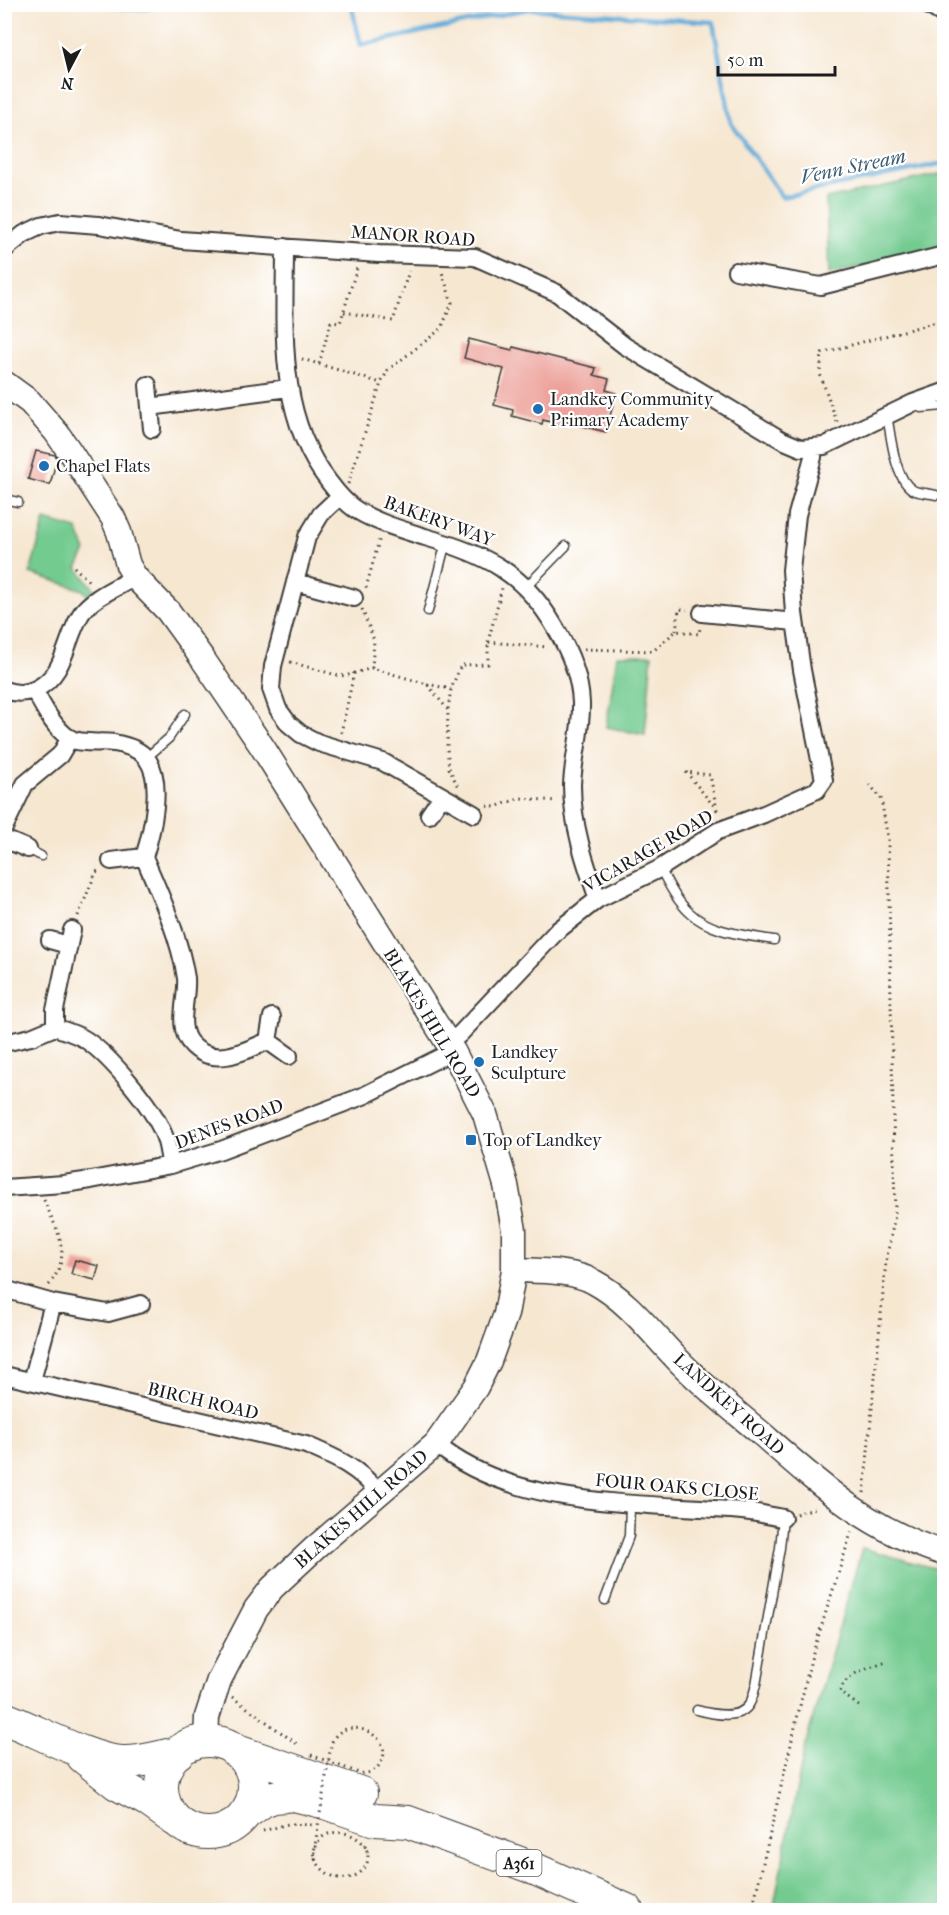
<svg xmlns="http://www.w3.org/2000/svg" width="949" height="1915" font-family="'IM FELL French Canon',serif">
<style>
.green{fill:#73cb90;stroke:#487456;stroke-width:1.5}
.lines{fill:none;stroke-linecap:round;stroke-linejoin:round}
.stream{stroke:#60abd8;stroke-width:4.5}
.building{fill:#eda19a}
.lane-casing{stroke:#3d3a37;stroke-width:11}
.street-casing{stroke:#3d3a37;stroke-width:20}
.secondary-casing{stroke:#3d3a37;stroke-width:27}
.highway-casing{stroke:#3d3a37;stroke-width:34}
.path{stroke:#3d3a37;stroke-width:3;stroke-dasharray:1.5 4.5;stroke-linecap:butt}
.lane{stroke:#fff;stroke-width:8}
.street{stroke:#fff;stroke-width:16}
.secondary{stroke:#fff;stroke-width:24}
.highway{stroke:#fff;stroke-width:32}
.path-bridge{stroke:#3d3a37;stroke-width:3;stroke-dasharray:1.5 4.5;stroke-linecap:butt}
.poi-dot{fill:#1f6fb2;stroke:#fff;stroke-width:2}
.labels{text-anchor:middle;stroke-width:4.5;stroke-linejoin:round;paint-order:stroke}
.shield{fill:#fff;stroke:#606060;stroke-width:1.5}
.shield-label{font-size:16px;font-weight:bold;fill:#1c1c1c}
.street-label{font-size:18px;fill:#1c1c1c;stroke:#fff}
.poi-label{font-size:18px;fill:#1c1c1c;stroke:#fff;text-anchor:start}
.water-label{font-size:20px;font-style:italic;fill:#3b5c71;stroke:#fff}
</style>
<rect width="100%" height="100%" fill="#fff"/>
<filter id="ink" filterUnits="userSpaceOnUse"><feTurbulence type="fractalNoise" baseFrequency=".0167" numOctaves="2"/><feDisplacementMap in="SourceGraphic" scale="12" xChannelSelector="R" yChannelSelector="G"/><feConvolveMatrix kernelMatrix="1 2 1 2 8 2 1 2 1" color-interpolation-filters="sRGB"/></filter>
<filter id="wash" filterUnits="userSpaceOnUse"><feTurbulence type="fractalNoise" baseFrequency=".008" numOctaves="4" result="noise"/><feDisplacementMap in="SourceGraphic" scale="24" xChannelSelector="R" yChannelSelector="G"/><feGaussianBlur stdDeviation="1.35" result="paint"/><feColorMatrix in="noise" values="0 0 0 0 0 0 0 0 0 0 0 0 0 0 0 0 0 1.4 0 .05"/><feComposite in="paint" operator="in"/></filter>
<g filter="url(#wash)">
<rect width="100%" height="100%" fill="#f6e7d1"/>
<path class="green" d="M944 173V249L829 274 826 199Z
M45 520 77 529 86 551 77 568 95 590 87 595 83 590 30 573Z
M617 655H652L645 735 606 727Z
M862 1548 944 1571V1910H773L805 1746Z"/>
<g class="lines">
<path class="stream" d="M110 4C126 12 149 9 165 4
M351 4 361 45 528 9 713 22 731 123 782 197 944 163"/>
</g>
<g id="blocks">
<path class="building" d="M469 339 512 350 513 347 596 368 594 375 609 379 606 390 616 393 606 432 566 422 565 426 543 420 542 424 512 416 513 410 494 405 504 369 464 358Z
M36 451 55 455 57 458 50 485 28 479Z
M75 1260 99 1266 95 1280 71 1274Z"/>
</g>
</g>
<g filter="url(#ink)">
<use href="#blocks" fill-opacity="0" stroke="#3d3a37" stroke-width="1.5"/>
<g class="lines">
<g class="lane-casing">
<path id="lane" d="M916 405 921 408 944 406
M887 415C891 435 894 479 913 490 918 493 929 493 936 495
M4 499 18 502
M526 587 566 546
M428 611 446 542
M146 758 169 738 185 714
M28 849 41 856
M660 868C668 883 676 900 689 912 711 933 745 935 774 940
M605 1600 629 1536 630 1505
M697 1710C712 1714 741 1721 750 1703 753 1698 754 1691 756 1685L780 1548 783 1518"/>
</g>
<g class="street-casing">
<path id="street" d="M926 4 944 15
M285 247C285 327 276 415 329 482 337 493 346 504 358 511 378 523 403 530 425 537 485 554 523 572 555 627 569 650 580 676 581 703 582 730 573 758 572 785 572 824 585 863 598 899
M4 250 24 234 41 226 60 222 99 225 181 240 379 254 475 257 557 293 625 346 782 440 801 448 824 446 913 403 944 392
M736 271 821 286 944 255
M148 385 152 429
M150 407 288 388
M340 496 321 514 307 537 273 666 271 689 278 709 289 724 301 734 319 743 383 762 474 814
M295 582 354 598
M702 613 795 622
M4 690C16 694 25 694 36 689 66 674 65 640 81 614 92 597 118 587 135 577
M34 690C43 706 53 727 69 738 81 745 101 741 114 743 125 745 140 749 147 759 164 782 152 832 144 857L111 861
M429 815 442 796
M4 828 25 784 60 755 70 738
M4 839 28 849
M144 857C160 894 180 938 186 978 188 999 175 1028 192 1045 214 1068 245 1051 268 1041
M72 930 55 1010V1027C65 1031 77 1034 86 1040 110 1056 152 1106 163 1133 168 1143 168 1155 171 1165
M50 940 68 945
M272 1017 268 1041 289 1056
M4 1043 31 1037 55 1027
M448 1043 460 1034 557 931 598 899 659 869 718 831 764 814 817 790 824 780 802 670 794 613 791 570 797 515 813 457V447
M4 1188 64 1184 91 1180 171 1165 221 1150 363 1096 453 1051
M4 1289 53 1303 108 1313 141 1304
M4 1375 306 1445C336 1458 358 1467 379 1493
M32 1381 53 1303
M436 1444C514 1510 646 1502 742 1511 756 1512 769 1516 783 1518"/>
</g>
<g class="secondary-casing">
<path id="secondary" d="M4 383 30 402 56 432 70 452 113 518 119 532 128 565 135 577 168 611 202 658 263 748 453 1051 485 1114 506 1185 514 1230V1270L506 1314 489 1361 476 1387 436 1444 315 1548 272 1588 256 1609 219 1680 207 1717 206 1742
M514 1270C537 1271 574 1270 594 1282 630 1301 655 1338 684 1366 709 1391 736 1412 763 1435 821 1486 869 1530 944 1553"/>
</g>
<g class="highway-casing">
<path id="highway" d="M4 1718C36 1730 91 1761 122 1762 141 1763 160 1756 178 1753
M162 1787a46 46 0 1 1 92 0a46 46 0 1 1-92 0Z
M234 1750 361 1793
M83 1757 117 1784 147 1800 175 1820
M245 1814 263 1801 274 1797 294 1795 322 1802 375 1820 408 1822 528 1866 627 1910"/>
</g>
<path class="path" d="M344 312 393 321 409 271
M302 359 319 364 331 322 340 323 357 268
M319 364 381 383
M837 422 820 374 822 353 944 320
M348 484 381 383 388 370 441 329 452 303 442 272
M74 567 91 583
M366 588 380 537
M362 609 374 640 372 668 427 684 448 710 447 748 449 768 458 787
M676 631 679 609 687 610
M488 642 502 588
M584 649 653 651 676 631 699 634 700 628
M290 662 340 676 348 675 372 668
M427 684 451 689
M448 709 451 689 461 665 488 664V642L548 647
M341 733 354 673
M487 806 495 807 520 798 556 801
M717 810 710 775 686 772 717 810 720 813
M78 916 96 872 98 871
M44 1200C57 1232 74 1253 49 1285
M864 1493 886 1261 895 1215 888 840 881 798 870 785
M796 1514 818 1507
M232 1697 300 1746
M859 1706 840 1692C844 1673 871 1667 887 1661
M263 1831 288 1824 312 1825
M220 1832H230
M315 1859C337 1899 386 1869 361 1841
M316 1861 314 1852 316 1839
M752 1910 811 1659 852 1530"/>
<use href="#lane" class="lane"/>
<use href="#street" class="street"/>
<use href="#secondary" class="secondary"/>
<use href="#highway" class="highway"/>
<path class="path-bridge" d="M311 1755 359 1773C367 1774 375 1772 380 1764 399 1736 341 1710 331 1745L316 1839
M315 1859C311 1819 368 1829 368 1857"/>
</g>
</g>
<g class="poi-dot">
<circle cx="538" cy="409" r="6"/>
<circle cx="44" cy="466" r="6"/>
<circle cx="479" cy="1062" r="6"/>
<rect x="465" y="1134" width="12" height="12" rx="3"/>
</g>
<g class="labels">
<rect class="shield" x="496.5" y="1850" width="45" height="26" rx="4.5"/>
<g class="shield-label">
<text x="519" y="1869">A361</text>
</g>
<g class="street-label">
<text transform="translate(413 236) rotate(4)" y="6">MANOR ROAD</text>
<text transform="translate(439 521) rotate(20)" y="6">BAKERY WAY</text>
<text transform="translate(648 851) rotate(-30)" y="6">VICARAGE ROAD</text>
<text transform="translate(432 1023) rotate(59)" y="6">BLAKES HILL ROAD</text>
<text transform="translate(229 1124) rotate(-20)" y="6">DENES ROAD</text>
<text transform="translate(203 1401) rotate(13)" y="6">BIRCH ROAD</text>
<text transform="translate(729 1404) rotate(42)" y="6">LANDKEY ROAD</text>
<text transform="translate(677 1487) rotate(5)" y="6">FOUR OAKS CLOSE</text>
<text transform="translate(361 1509) rotate(-41)" y="6">BLAKES HILL ROAD</text>
</g>
<g class="poi-label">
<text x="550" y="405">Landkey Community<tspan x="550" dy="21">Primary Academy</tspan></text>
<text x="56" y="472">Chapel Flats</text>
<text x="491" y="1058">Landkey<tspan x="491" dy="21">Sculpture</tspan></text>
<text x="483" y="1146">Top of Landkey</text>
</g>
<g class="water-label">
<text transform="translate(853 166) rotate(-12)" y="7">Venn Stream</text>
</g>
</g>
<rect width="949" height="1915" fill="none" stroke="#fff" stroke-width="24"/>
<g transform="translate(69 69) rotate(187)" stroke="#ffffff" stroke-width="4.5" paint-order="stroke">
<path d="M0-4.5L10 22L0 15L-10 22Z" fill="#1c1c1c"/>
<text y="-9" font-size="16" font-weight="bold" text-anchor="middle" fill="#1c1c1c">N</text>
</g>
<path d="M718 66v9h117v-9" fill="none" stroke="#1c1c1c" stroke-width="3"/>
<text x="727" y="66" font-size="18" fill="#1c1c1c" stroke="#ffffff" stroke-width="4.5" paint-order="stroke">50 m</text>
</svg>
